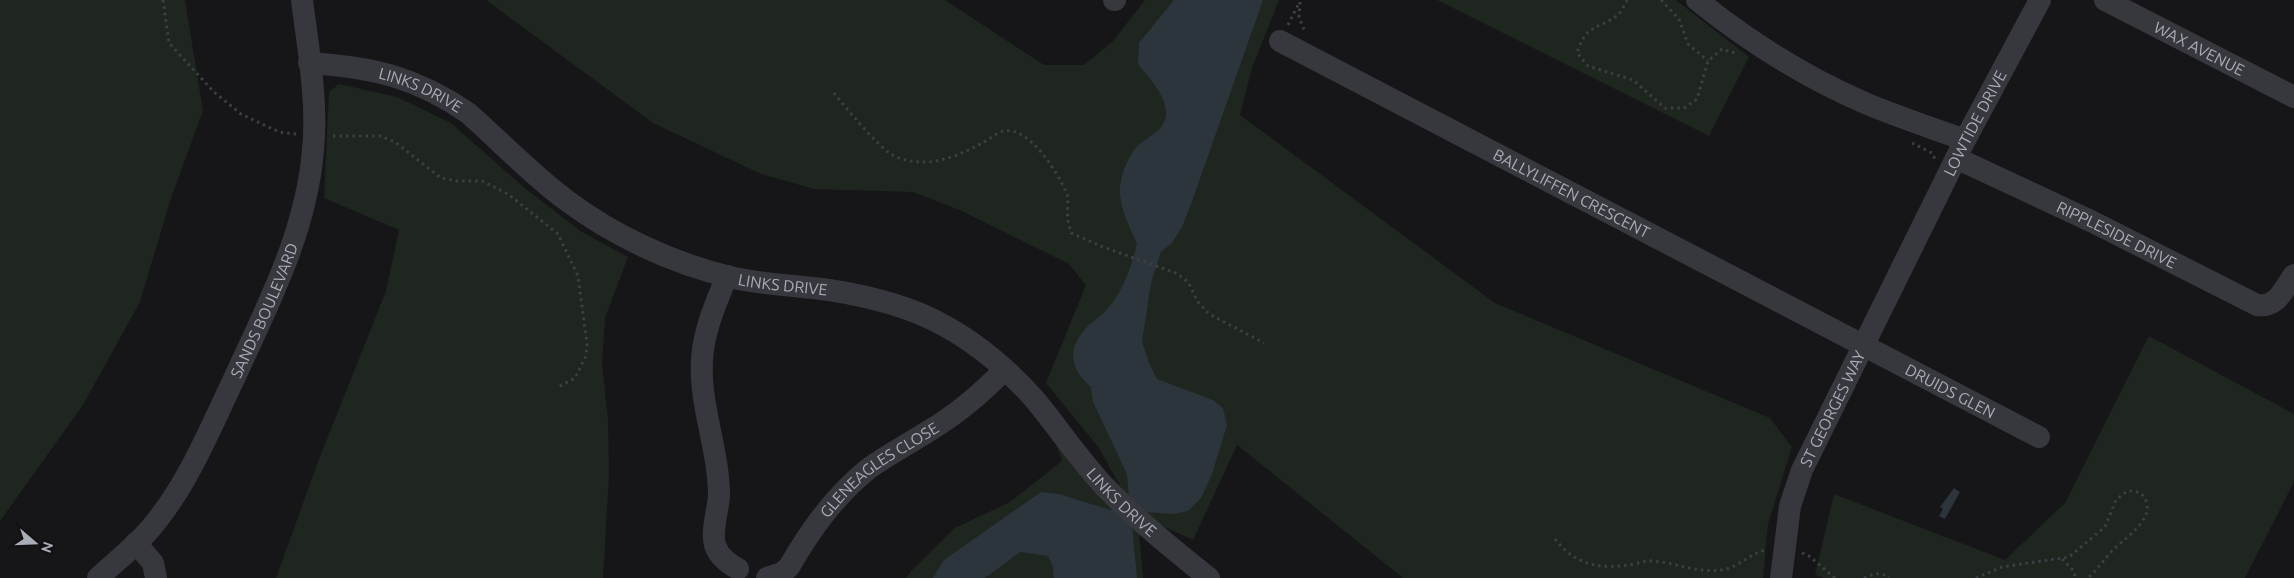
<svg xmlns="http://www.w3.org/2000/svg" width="2294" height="578" font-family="Ubuntu,sans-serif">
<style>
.green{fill:#1e261f}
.water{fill:#2c353c}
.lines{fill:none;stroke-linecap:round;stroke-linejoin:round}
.path{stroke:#3d3f44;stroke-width:3;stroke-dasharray:2.5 4;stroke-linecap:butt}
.minor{stroke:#37383d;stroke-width:22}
.labels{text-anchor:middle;stroke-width:4.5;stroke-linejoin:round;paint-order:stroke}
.street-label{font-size:16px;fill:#a8adb8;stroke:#111113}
</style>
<rect width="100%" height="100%" fill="#161618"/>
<path class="green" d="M0 0H185L203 111 170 201 140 302 83 405 0 521Z
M486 0H945L1044 65H1084L1113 41 1145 0H1279L1252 68 1240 115 1495 303 1770 418 1792 447 1768 524 1763 578H1403L1237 445 1193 540 1153 522 1139 533 1143 578H906L911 571 955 528 1010 502 1062 461 1056 443 1124 493 1099 448 1046 383 1086 285 1069 264 962 211 913 192 814 189 761 174 653 123Z
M1437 0H1676L1749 57 1709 136Z
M339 84 397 97 451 123 526 189 582 232 628 257 605 318 602 364 608 419 609 475 603 578H276L319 459 386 291 399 230 324 198 329 92Z
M2149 336 2294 414V482L2245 578H1824L1815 575 1834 494 2005 560 2065 503Z"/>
<path class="water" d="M1174 0H1263L1191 204 1182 227 1172 243 1161 252 1151 283 1142 342 1149 363 1157 379 1213 400 1223 408 1227 425 1212 474 1201 498 1188 511 1174 514 1144 512 1132 525 1137 578H1054L1053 567 1048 556 1020 552 985 578H933L944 560 1041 492 1059 494 1110 510 1117 508 1129 497 1127 474 1093 402 1091 387C1068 367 1067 347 1089 325 1096 319 1104 314 1109 307 1124 290 1131 266 1137 244 1130 227 1121 212 1120 194 1119 180 1126 161 1134 150 1144 137 1165 133 1166 114 1167 96 1148 77 1138 64L1139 43Z
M1954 488 1960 492 1945 519 1939 516 1943 509 1940 507Z"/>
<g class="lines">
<path class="path" d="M163 0 169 43 214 92 241 114 279 132 297 134
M1627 0C1625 4 1622 10 1619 14 1600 30 1586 22 1577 53L1588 66 1633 80 1665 108H1684L1697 99 1708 61 1722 49 1735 53
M1661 0 1679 19 1688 44 1708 61
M1300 2 1299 17 1305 32
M1288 25 1299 3
M834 93C845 107 880 149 894 156 926 170 957 157 984 142 990 139 998 132 1004 131 1029 126 1058 173 1066 192 1070 199 1066 210 1068 218 1068 223 1070 228 1071 233L1103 247 1176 273 1188 282 1198 302 1209 314 1264 343
M333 136H380L395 142 441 178 457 181H482L508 194 558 234 578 276 587 344 586 356 575 378 558 387
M1912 143 1932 153 1935 159
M1555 539C1576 566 1601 570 1634 564 1640 563 1646 560 1652 561 1676 563 1697 573 1721 570 1738 568 1750 553 1766 550
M1802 553 1809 556 1835 578
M2062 559 2073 570 2076 578
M1864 578C1874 574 1881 571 1889 578
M1976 578 2002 567 2069 557 2105 527 2116 500 2127 491C2136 491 2143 492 2146 501 2154 521 2122 540 2111 552 2103 561 2097 570 2088 578"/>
<g class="minor">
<path d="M1114 0H1115"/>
<path d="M1697 0C1748 41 1805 77 1865 103 1898 117 1932 128 1965 140"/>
<path id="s1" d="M2105 0 2294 97"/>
<path id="s2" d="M1280 41 2039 437"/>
<path id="s3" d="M309 63C372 67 416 77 468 113 501 142 531 174 566 200 614 236 672 263 730 277 763 285 795 285 829 290 868 296 910 306 945 326 978 344 1011 372 1036 401 1060 430 1080 461 1107 489 1138 521 1174 550 1209 578"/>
<path id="s4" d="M1956 158 2093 222 2257 305C2277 308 2284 289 2294 275"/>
<path d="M727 276C717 300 707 323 703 349 696 399 719 446 719 496 718 511 711 531 715 545 719 557 728 563 738 569"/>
<path d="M136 543 153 563 156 578"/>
<path id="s5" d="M98 578C117 560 139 544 155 523 189 481 210 429 233 381 267 306 306 234 313 150 318 101 308 49 302 0"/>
<path id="s6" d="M767 578 782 573 789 567C811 529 834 497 868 469 887 455 907 445 927 432 956 415 981 394 1004 370"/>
<path id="s7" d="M1781 578 1790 506 1802 470 1965 140 2040 0"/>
</g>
</g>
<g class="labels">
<g class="street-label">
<text dy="6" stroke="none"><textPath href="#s1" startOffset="106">WAX AVENUE</textPath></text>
<text dy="6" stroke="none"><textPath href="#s3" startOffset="116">LINKS DRIVE</textPath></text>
<text dy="6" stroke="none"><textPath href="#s7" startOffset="498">LOWTIDE DRIVE</textPath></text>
<text dy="6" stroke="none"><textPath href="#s2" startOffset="329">BALLYLIFFEN CRESCENT</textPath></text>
<text dy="6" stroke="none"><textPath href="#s4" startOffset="178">RIPPLESIDE DRIVE</textPath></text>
<text dy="6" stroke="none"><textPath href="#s3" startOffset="536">LINKS DRIVE</textPath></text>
<text dy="6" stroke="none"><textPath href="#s5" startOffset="319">SANDS BOULEVARD</textPath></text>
<text dy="6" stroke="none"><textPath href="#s2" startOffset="756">DRUIDS GLEN</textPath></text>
<text dy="6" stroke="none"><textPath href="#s7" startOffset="179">ST GEORGES WAY</textPath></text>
<text dy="6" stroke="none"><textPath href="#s6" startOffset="160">GLENEAGLES CLOSE</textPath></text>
<text dy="6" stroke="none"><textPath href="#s3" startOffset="956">LINKS DRIVE</textPath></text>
</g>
</g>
<g transform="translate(35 543) rotate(109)" stroke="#111113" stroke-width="4" paint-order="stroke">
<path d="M0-4L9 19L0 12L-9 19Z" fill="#a8adb8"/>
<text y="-8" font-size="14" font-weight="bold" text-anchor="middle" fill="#a8adb8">N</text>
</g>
</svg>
